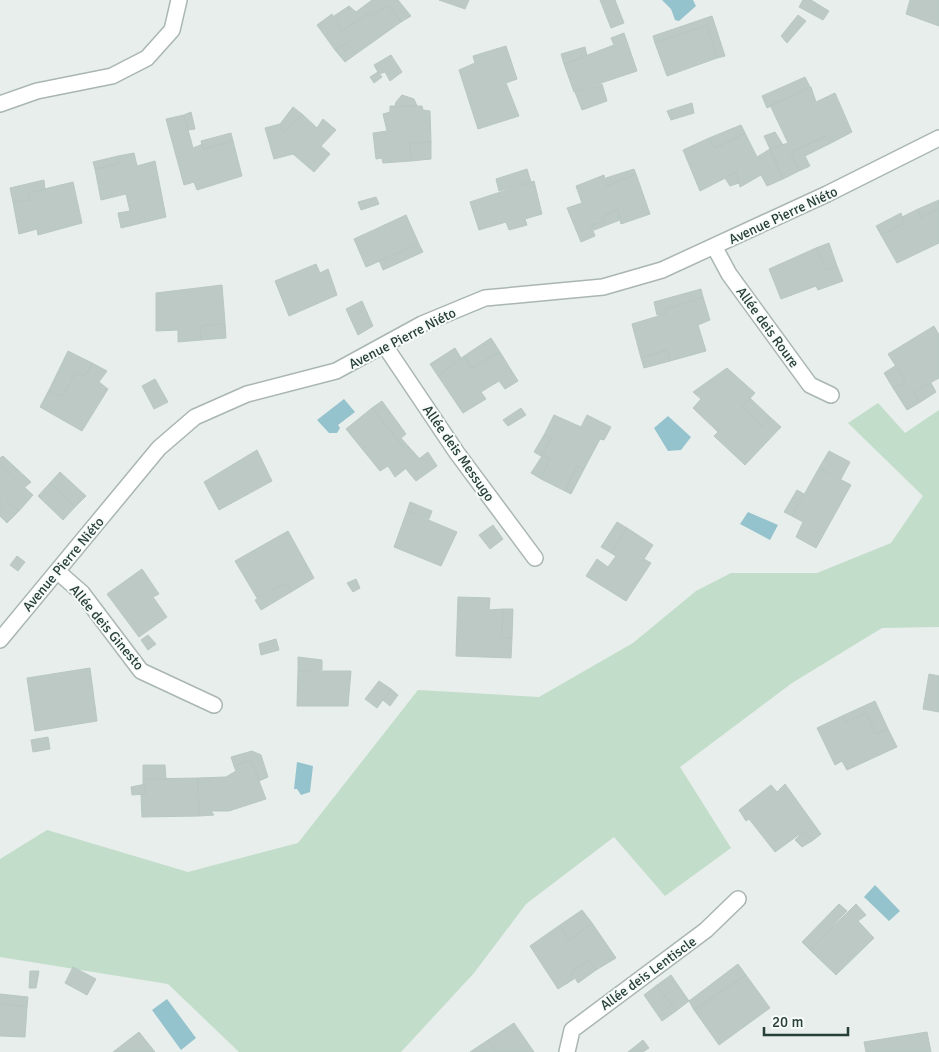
<svg xmlns="http://www.w3.org/2000/svg" width="939" height="1052" font-family="Signika,sans-serif">
<style>
.green{fill:#c2ddca}
.water{fill:#94c3ce}
.building{fill:#bcc9c4;stroke:#b9c7c2}
.lines{fill:none;stroke-linecap:round;stroke-linejoin:round}
.street-casing{stroke:#aab6b2;stroke-width:18}
.street{stroke:#fff;stroke-width:15}
.labels{text-anchor:middle;stroke-width:4;stroke-linejoin:round;paint-order:stroke}
.street-label{font-size:14px;fill:#273f39;stroke:#f7fbf9}
</style>
<rect width="100%" height="100%" fill="#e7eeeb"/>
<path class="green" d="M878 403 905 433 939 410V627L882 628 792 683 680 767 731 848 665 896 614 837 526 904 474 973 401 1052H239L168 984 0 957V859L47 830 188 872 298 843 418 690 539 697 633 643 696 591 731 573H817L891 543 923 496 848 423Z"/>
<path class="water" d="M662 0H693L696 6 679 21 675 20 671 9Z
M344 399 355 412 338 425 340 428 337 433H329L317 420Z
M668 416 691 437 681 450 668 451 654 428Z
M748 512 778 525 770 540 740 524Z
M297 762 313 766 310 792 301 795 297 789H294Z
M875 885 900 911 889 921 864 897Z
M167 999 196 1038 181 1050 152 1010Z"/>
<path class="building" d="M372 0H398L411 16 401 22 388 5 372 16 369 13 342 31 334 16 349 6 356 12Z
M439 0H469L465 9Z
M600 0H615L624 23 611 28Z
M803 0H811L819 5 812 14 799 7Z
M910 0H939V26L906 14Z
M388 5 401 22 356 54 346 43 335 50 317 25 332 14 342 31 369 13 372 16Z
M819 5 829 11 823 20 812 14Z
M798 15 806 21 787 43 781 36Z
M712 16 725 56 717 58 707 25 655 43 653 36Z
M707 25 717 58 667 76 655 43Z
M624 33 637 71 574 92 564 64 614 45 611 38Z
M346 43 356 54 345 62 335 50Z
M506 46 517 79 506 83 519 116 478 129 459 70 475 63 473 56Z
M585 47 587 56 564 64 561 54Z
M391 55 402 72 390 81 385 72 379 74 374 65Z
M378 72 382 77 374 83 370 77Z
M805 77 810 87 767 108 762 96Z
M602 84 607 101 582 110 575 92Z
M811 87 816 102 835 93 852 132 833 142 829 135 791 152 799 171 783 179 770 149 788 143 770 105Z
M402 95 414 99 417 106 395 107 396 102Z
M692 103 694 113 671 120 667 111Z
M390 106H422L423 110 430 111 431 142 410 143 411 161 383 163 382 158 376 159 373 133 387 131 383 114 390 112Z
M293 107 302 114 284 133 280 124Z
M191 112 195 129 188 130 184 115Z
M302 114 317 128 323 119 336 130 321 146 330 154 314 172 293 154 274 159 265 128 280 124 284 133Z
M184 115 193 148 203 144V149L233 141 242 176 197 190 194 182 184 185 166 119Z
M741 125 745 133 715 148 709 138Z
M775 132 783 145 770 149 764 136Z
M231 133 233 141 203 149 201 141Z
M745 133 757 157 770 149 783 179 767 186 761 175 740 187 737 172 700 191 683 150 709 138 715 148Z
M829 135 833 142 805 156 810 166 799 171 791 152Z
M431 142V159L411 161 410 143Z
M134 153 137 166 155 161 166 217 121 228 118 213 130 211 126 194 101 200 95 169 118 164V156Z
M118 156V164L95 169 93 162Z
M527 169 531 182 499 191 496 179Z
M634 169 636 174 607 186 606 178Z
M737 172 739 183 730 186 725 178Z
M636 174 650 214 621 224 618 210 603 216 604 222 591 225 595 236 581 242 567 208 582 203 576 186 604 175 607 186Z
M44 180 45 190 28 193 30 200 13 202 10 188Z
M534 181 542 214 525 219 527 225 509 230 506 222 479 230 470 202Z
M73 182 82 223 38 235 37 229 19 234 13 202 30 200 28 193Z
M376 197 379 204 361 210 358 202Z
M939 200V208L921 218 918 209Z
M939 208V243L897 263 881 235 904 223 902 217 918 209 921 218Z
M618 210 620 220 594 230 591 225 604 222 603 216Z
M901 213 904 223 881 235 876 226Z
M406 215 419 244 366 267 354 239Z
M829 243 837 266 826 270 816 248Z
M419 244 423 252 383 270 379 260Z
M816 248 826 270 837 266 843 281 818 290 816 286 781 299 769 269Z
M316 264 320 273 328 269 337 295 289 316 275 281Z
M222 285 225 323 200 326 201 340 178 342V330L156 331V293Z
M701 289 703 297 664 310 665 314 657 315 654 302Z
M703 297 710 320 698 325 706 351 670 361 667 350 641 358 632 324 665 314 664 310Z
M362 301 373 326 358 335 346 309Z
M225 323 226 338 201 340 200 326Z
M934 326 939 335V378L914 392 919 403 907 410 893 388 906 382 888 354Z
M491 338 500 352 471 368 464 356Z
M455 348 461 358 438 376 430 364Z
M667 350 670 361 644 368 641 358Z
M68 351 92 363 86 375 75 374 62 397 49 390Z
M500 352 518 381 505 389 499 381 481 392 486 399 463 413 438 376 464 356 471 368Z
M92 363 107 371 99 382 108 389 82 431 40 407 49 390 62 397 75 374 86 375Z
M895 366 906 382 893 388 884 373Z
M727 368 755 393 742 407 762 426 770 417 781 427 745 465 714 436 718 432 693 408 701 399 693 392Z
M155 379 168 402 154 409 142 386Z
M931 383 936 392 919 403 914 392Z
M750 398 770 417 762 426 742 407Z
M382 401 406 434 401 438 409 447 405 449 372 408Z
M372 408 405 449 409 447 419 458 395 477 388 466 380 471 346 429Z
M521 408 526 415 508 426 503 420Z
M554 415 581 427 587 415 611 427 604 440 600 439 584 469 577 466 565 491 541 479 550 457 541 456 552 438 544 435Z
M544 435 552 438 541 456 534 452Z
M257 450 272 481 219 510 204 482Z
M829 451 850 462 841 479 819 468Z
M428 452 437 466 416 481 406 469Z
M3 456 31 482 25 487 0 465V458Z
M542 456 550 457 541 479 531 473Z
M0 465 33 495 19 511 8 502 0 510Z
M577 466 584 469 571 494 565 491Z
M819 468 851 485 816 548 796 537 803 522 792 516Z
M60 472 86 496 75 507 50 483Z
M50 483 75 507 63 520 38 496Z
M797 490 804 494 792 516 784 512Z
M8 502 19 511 7 523 0 516V510Z
M410 502 432 511 429 519 407 511Z
M407 511 457 532 441 566 394 547Z
M617 522 627 528 611 553 601 547Z
M493 525 503 539 490 549 479 535Z
M627 528 653 545 644 559 651 563 626 601 586 576 597 559 608 567 616 556 611 553Z
M288 531 314 578 291 592 286 583 257 598 235 561Z
M17 556 25 562 18 571 10 565Z
M142 569 159 594 153 597 167 617 139 637 107 594Z
M356 579 360 588 353 592 347 583Z
M286 583 291 592 261 610 255 600Z
M458 597 490 598 489 610 503 609 502 638H512L511 658 456 656Z
M503 609H513L512 638H502Z
M148 635 156 644 148 650 141 640Z
M276 639 279 650 261 655 259 644Z
M298 657 322 660V670L298 671Z
M90 668 97 721 35 731 27 678Z
M298 671H351L348 706H297Z
M929 674 939 676V712L923 709Z
M379 681 391 689 377 708 365 699Z
M391 689 398 695 390 706 383 700Z
M875 701 888 729 876 734 866 713 845 722 842 716Z
M866 713 876 734 888 729 897 747 847 770 842 761 835 765 817 728 842 716 845 722Z
M48 737 50 749 33 752 31 740Z
M252 751 261 755 268 777 259 781 251 760 234 766 231 757Z
M251 760 266 799 229 811H211L214 815 199 816 198 778 226 777 236 771 234 766Z
M143 765H165L166 779H143Z
M198 778 199 816 142 817 141 795 145 794 146 784 143 785V779Z
M146 784 145 794 132 795 131 787Z
M785 784 821 834 812 841 804 831 775 852 749 819 746 821 739 810 771 785 777 792Z
M804 831 812 841 802 847 795 840Z
M839 904 847 911 810 950 802 942Z
M856 904 866 915 858 921 874 938 836 975 810 950Z
M582 910 592 923 569 940 560 925Z
M592 923 616 958 596 970 589 960 571 972 574 979 558 989 530 946 560 925 569 940Z
M589 960 596 970 578 983 571 972Z
M738 964 746 975 694 1010 689 1001Z
M73 967 96 979 87 995 65 983Z
M30 971H39L36 988H29Z
M671 975 689 1001 676 1011 657 985Z
M746 975 770 1008 719 1045 694 1010Z
M657 985 676 1011 662 1021 644 995Z
M0 994 28 997 27 1007 0 1003Z
M0 1003 27 1007 25 1037 0 1036Z
M514 1023 534 1052H494L496 1050 488 1040Z
M139 1032 155 1052H113Z
M927 1032 931 1052H866L864 1042Z
M488 1040 496 1050 494 1052H470Z
M643 1040 649 1048 643 1052H628Z"/>
<g class="lines">
<g class="street-casing">
<path id="street" d="M0 104 37 91 112 76 147 58 172 30 179 0
M715 248 729 274 810 385 831 395
M385 346 457 453 535 558
M57 571 82 593 141 671 214 705
M0 640 159 448 195 417 247 394 336 371 422 324 485 298 603 287 662 270 827 194 939 138
M567 1052 572 1030 706 930 738 899"/>
</g>
<use href="#street" class="street"/>
</g>
<g class="labels">
<g class="street-label">
<text transform="translate(783 215) rotate(-25)" y="5">Avenue Pierre Niéto</text>
<text transform="translate(768 327) rotate(54)" y="5">Allée deis Roure</text>
<text transform="translate(402 338) rotate(-27)" y="5">Avenue Pierre Niéto</text>
<text transform="translate(459 453) rotate(55)" y="5">Allée deis Messugo</text>
<text transform="translate(63 564) rotate(-50)" y="5">Avenue Pierre Niéto</text>
<text transform="translate(107 627) rotate(50)" y="5">Allée deis Ginesto</text>
<text transform="translate(648 973) rotate(-36)" y="5">Allée deis Lentiscle</text>
</g>
</g>
<path d="M764 1027v8h84v-8" fill="none" stroke="#273f39" stroke-width="2.5"/>
<text x="772" y="1027" font-size="15" fill="#273f39" stroke="#f7fbf9" stroke-width="4" paint-order="stroke">20 m</text>
</svg>
